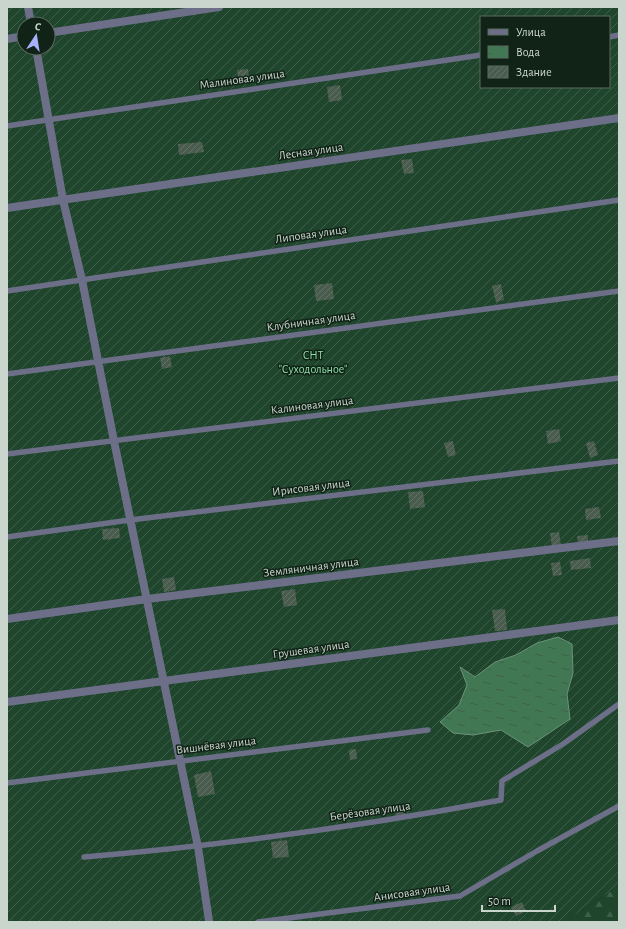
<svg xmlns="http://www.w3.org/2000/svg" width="626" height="929" font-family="'Alegreya Sans',sans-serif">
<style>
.forest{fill:url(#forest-firs)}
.garden{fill:url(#garden-furrows);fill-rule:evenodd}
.water{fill:url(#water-ripples);stroke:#6a9478}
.building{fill:url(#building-hatch)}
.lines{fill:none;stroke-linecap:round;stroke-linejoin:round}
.lane{stroke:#6c6f87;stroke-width:5.5}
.street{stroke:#6c6f87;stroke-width:8}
.labels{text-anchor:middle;stroke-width:3;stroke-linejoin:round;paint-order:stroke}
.street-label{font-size:12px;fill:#cad5cd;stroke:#112317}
.park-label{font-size:12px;fill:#8bdea6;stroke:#112317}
</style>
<defs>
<pattern id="forest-firs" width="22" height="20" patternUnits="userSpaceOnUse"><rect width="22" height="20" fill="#1f452c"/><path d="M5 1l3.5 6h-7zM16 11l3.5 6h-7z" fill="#3e5f49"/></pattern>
<pattern id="garden-furrows" width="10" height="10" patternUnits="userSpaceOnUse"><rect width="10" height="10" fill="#1f452c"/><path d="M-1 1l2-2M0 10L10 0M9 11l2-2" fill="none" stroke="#3e5f49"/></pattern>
<pattern id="water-ripples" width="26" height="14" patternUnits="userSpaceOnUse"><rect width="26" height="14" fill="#417853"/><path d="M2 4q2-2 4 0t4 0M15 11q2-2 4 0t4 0" fill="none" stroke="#3f5f4a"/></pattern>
<pattern id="building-hatch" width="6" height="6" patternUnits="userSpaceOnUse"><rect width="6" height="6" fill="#495c4e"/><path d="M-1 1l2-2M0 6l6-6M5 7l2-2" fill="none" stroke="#627266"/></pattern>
</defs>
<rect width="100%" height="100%" fill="#1b2d20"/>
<path class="forest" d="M619 886V922H564Z"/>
<path class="garden" d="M7 7H619V886L564 922H7ZM481 17H609V87H481ZM24 24H48V48H24Z"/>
<path class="water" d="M558 637 572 644 573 673 567 694 570 719 528 747 501 730 473 735 453 733 440 722 459 705 467 685 460 667 475 677 495 662 516 655 537 643Z"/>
<path class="building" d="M248 69 249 82 239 83 237 70Z
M340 85 342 100 329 102 327 87Z
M202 142 204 152 179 155 178 144Z
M412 159 414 173 404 174 401 160Z
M332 283 334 299 316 301 314 285Z
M501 284 504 300 496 302 492 286Z
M170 356 172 367 162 369 160 358Z
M559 429 561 441 548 444 546 431Z
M453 441 456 455 448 457 444 443Z
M594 441 598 455 590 458 586 443Z
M423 491 425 507 410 509 408 492Z
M599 507 601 518 586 520 585 509Z
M119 528 120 538 103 540 102 529Z
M559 532 561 546 552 547 550 533Z
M588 535V543L578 544 577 536Z
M590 558 591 568 571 570 570 561Z
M560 562 562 575 553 576 551 563Z
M174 577 176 590 164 592 162 579Z
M295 589 297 605 284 607 281 591Z
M505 609 507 630 495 631 492 610Z
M356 749 357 759 350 760 349 750Z
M211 771 215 794 198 797 194 775Z
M404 807 405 816 396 817 395 808Z
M287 840 289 857 273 858 271 842Z
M522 902 526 911 516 916 511 907Z"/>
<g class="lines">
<path class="lane" d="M609 37 619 35
M7 126 481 55
M7 291 619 200
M7 374 619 291
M7 454 619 378
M7 537 130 520 619 461
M7 783 428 730
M84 857C224 845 363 826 501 800L502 781 563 744 619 704
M258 922 460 896 537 851 619 806"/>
<path class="street" d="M28 7 31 24
M48 33 219 7
M7 39 24 36
M36 48 63 200 82 280 114 441 198 847 209 921
M7 208 619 118
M7 619 147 599 619 541
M7 702 619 620"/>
</g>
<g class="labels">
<g class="street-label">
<text transform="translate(242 79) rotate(-8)" y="4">Малиновая улица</text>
<text transform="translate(311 151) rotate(-8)" y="4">Лесная улица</text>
<text transform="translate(311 234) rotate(-8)" y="4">Липовая улица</text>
<text transform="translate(311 321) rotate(-8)" y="4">Клубничная улица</text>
<text transform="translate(312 405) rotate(-7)" y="4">Калиновая улица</text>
<text transform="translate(311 487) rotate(-7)" y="4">Ирисовая улица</text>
<text transform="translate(311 567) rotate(-7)" y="4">Земляничная улица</text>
<text transform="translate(311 649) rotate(-8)" y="4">Грушевая улица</text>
<text transform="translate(216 745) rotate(-7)" y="4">Вишнёвая улица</text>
<text transform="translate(370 811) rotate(-8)" y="4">Берёзовая улица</text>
<text transform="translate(412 892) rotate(-8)" y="4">Анисовая улица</text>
</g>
<g class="park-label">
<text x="313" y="359">СНТ<tspan x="313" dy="14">"Суходольное"</tspan></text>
</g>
</g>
<rect width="626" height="929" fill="none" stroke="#cad5cd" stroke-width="16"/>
<rect x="480" y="16" width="130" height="72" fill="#112317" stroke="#5b6a60"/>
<rect x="488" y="29" width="20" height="6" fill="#6c6f87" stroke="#5b6a60"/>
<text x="516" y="36" font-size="12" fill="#cad5cd">Улица</text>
<rect x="488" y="46" width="20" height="12" fill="url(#water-ripples)" stroke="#5b6a60"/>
<text x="516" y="56" font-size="12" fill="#cad5cd">Вода</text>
<rect x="488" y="66" width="20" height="12" fill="url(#building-hatch)" stroke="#5b6a60"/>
<text x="516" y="76" font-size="12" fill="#cad5cd">Здание</text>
<g transform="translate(36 36) rotate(12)"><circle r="19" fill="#112317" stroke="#5b6a60"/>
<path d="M0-3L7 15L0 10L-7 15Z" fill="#a9b0fc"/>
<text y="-6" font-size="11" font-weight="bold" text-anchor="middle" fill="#cad5cd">С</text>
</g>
<path d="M482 905v6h73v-6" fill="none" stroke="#cad5cd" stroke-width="2"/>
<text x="488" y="905" font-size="12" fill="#cad5cd" stroke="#112317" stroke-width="3" paint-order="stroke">50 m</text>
</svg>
